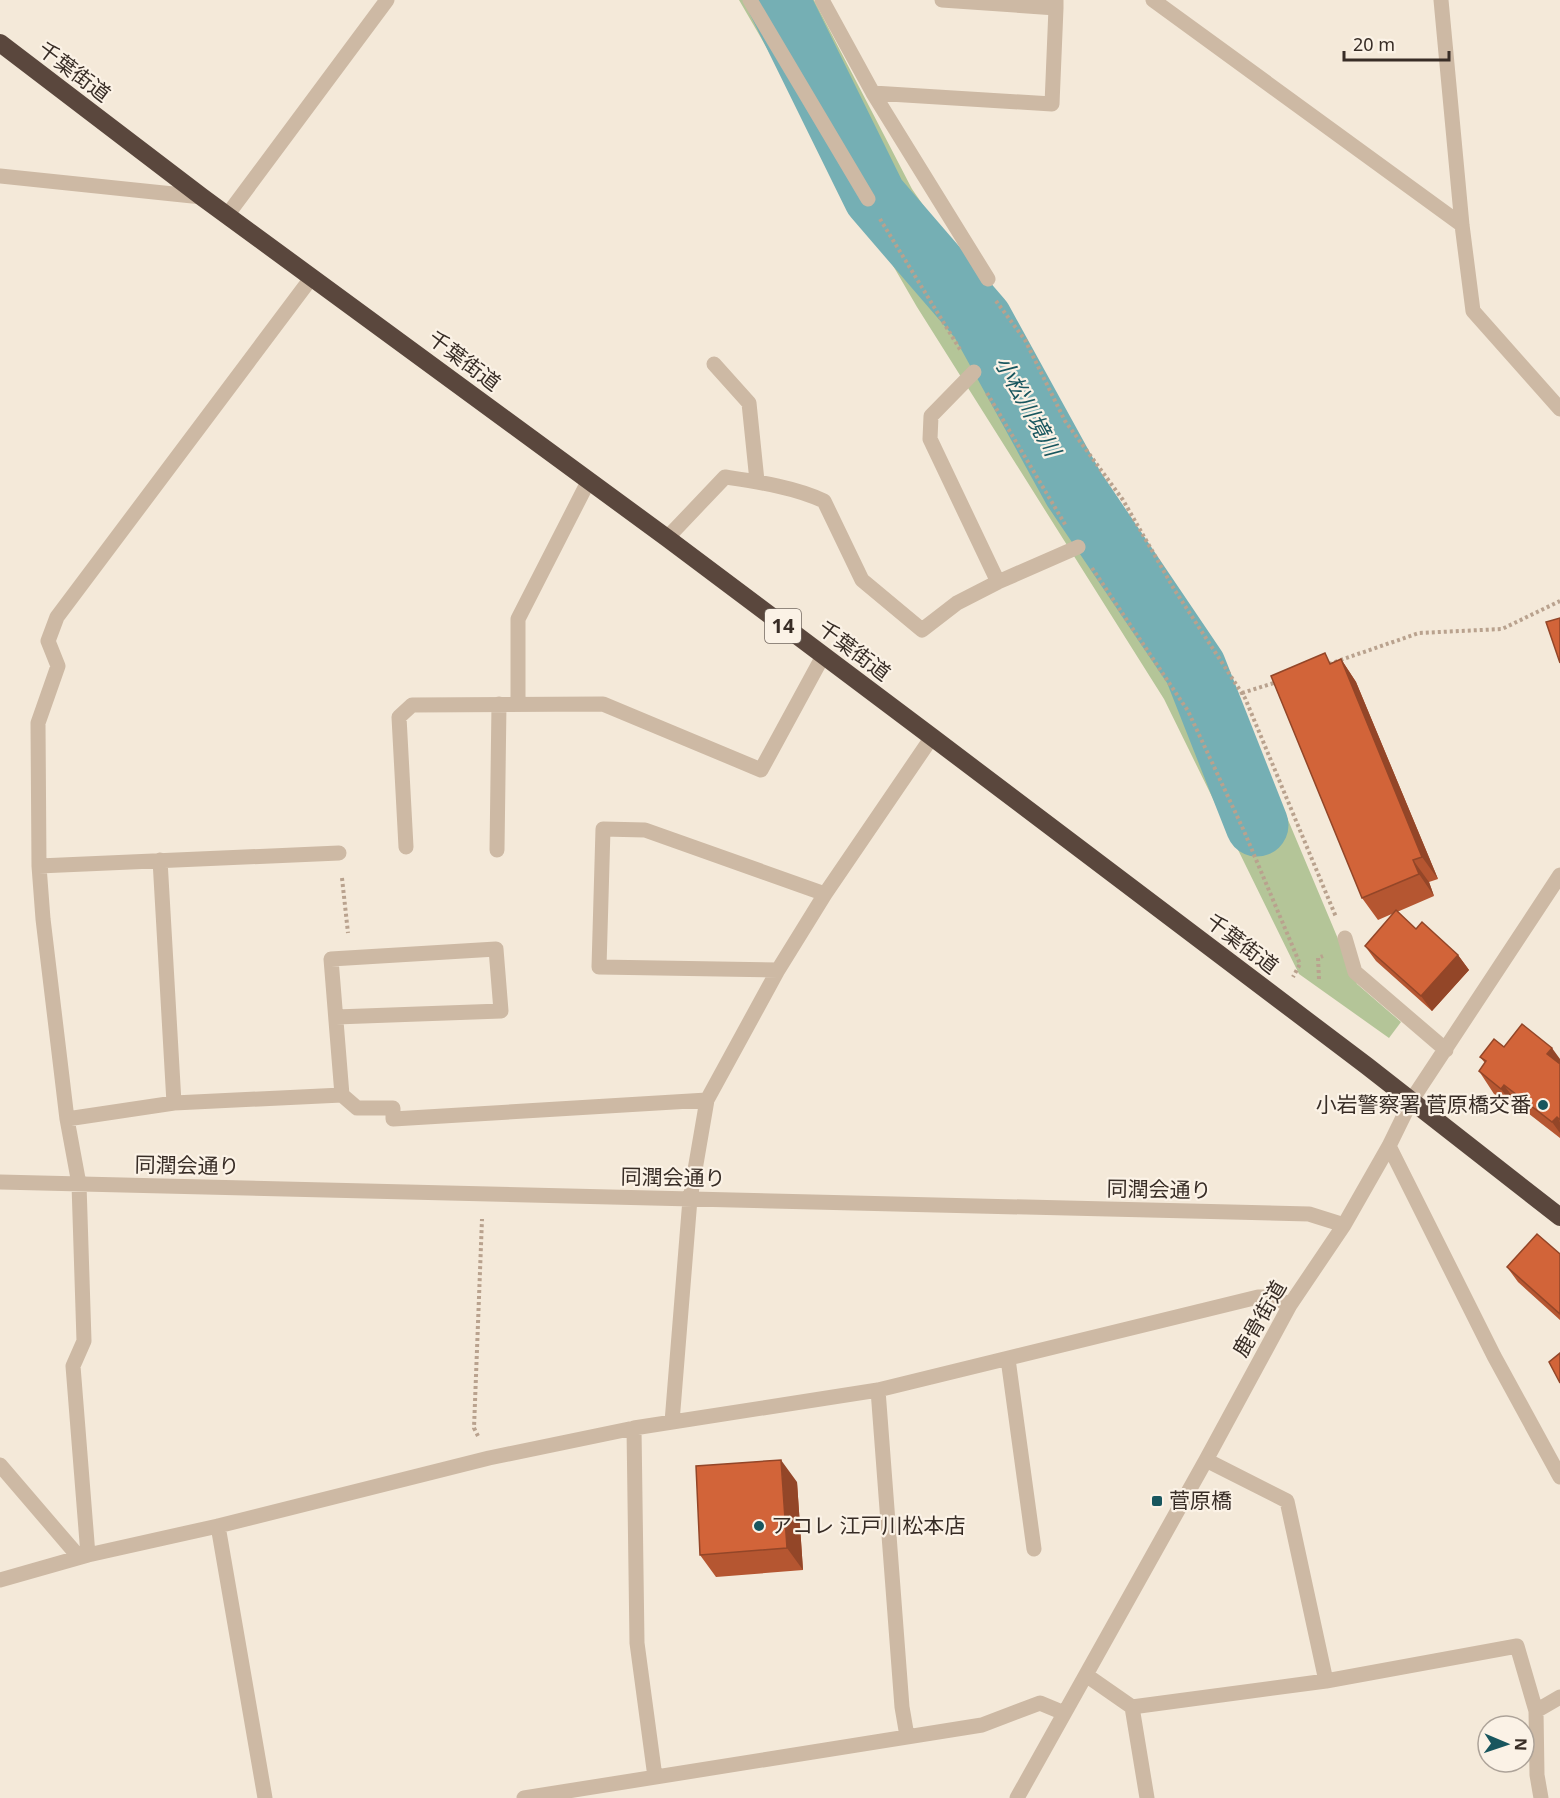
<svg xmlns="http://www.w3.org/2000/svg" width="1560" height="1798" font-family="'Noto Sans','Noto Sans JP',sans-serif">
<style>
.green{fill:#b4c598}
.lines{fill:none;stroke-linecap:round;stroke-linejoin:round}
.river{stroke:#75afb4;stroke-width:63}
.path{stroke:#b9a28e;stroke-width:4;stroke-dasharray:3 3;stroke-linecap:butt}
.minor{stroke:#cdb9a4;stroke-width:15}
.highway{stroke:#5a473d;stroke-width:18}
.wall{fill:#b55631}
.shaded-wall{fill:#934628}
.building{fill:#d26439;stroke:#934628;stroke-width:1.5}
.poi-dot{fill:#18565e;stroke:#fbf2e6;stroke-width:2}
.labels{text-anchor:middle;stroke-width:4.5;stroke-linejoin:round;paint-order:stroke}
.shield{fill:#fbf2e6;stroke:#726860;stroke-width:1.5}
.shield-label{font-size:20px;font-weight:bold;fill:#382d26}
.street-label{font-size:21px;fill:#382d26;stroke:#fbf2e6}
.poi-label{font-size:21px;fill:#382d26;stroke:#fbf2e6;text-anchor:start}
.water-label{font-size:22px;font-style:italic;fill:#18565e;stroke:#fbf2e6}
</style>
<rect width="100%" height="100%" fill="#f4e9d9"/>
<path class="green" d="M739 0H814L912 189 1018 342 1088 470 1220 658 1357 984 1401 1022 1389 1038 1299 974 1164 699 917 307Z"/>
<g class="lines">
<path class="river" d="M778 0 875 197 981 320 1074 489 1195 668 1257 825"/>
<path class="path" d="M880 219 961 351
M996 301 1025 340 1065 421 1123 500 1174 589 1245 698 1336 917
M987 393 1066 526
M1092 568 1188 711 1244 831 1300 964 1293 977
M1329 664 1419 633 1502 629 1560 601
M1242 693 1277 682
M342 878 348 933
M1319 979 1318 958 1323 956
M478 1436 474 1428 482 1219"/>
<path class="minor" d="M750 0 868 199
M822 0 873 93 988 279
M942 0 1056 8V0
M1153 0 1462 225
M1441 0 1462 225 1473 311 1560 409
M873 93 1052 104 1056 8
M0 176 202 197
M228 214 387 0
M714 364 749 403 757 481
M974 372 931 416 930 439 998 582
M667 538 725 477C758 482 794 487 824 501L862 580 922 630 957 603 998 582 1078 547
M518 704V619L588 482
M406 847 399 717 412 705 603 704 761 770 823 656
M497 850 499 704
M160 860 174 1103
M39 866 339 853
M1345 938 1355 972 1446 1050
M778 970 599 967 603 829 645 830 825 894
M342 1095 357 1108H393V1119L707 1100
M67 1119 174 1103 342 1095 331 959 496 949 501 1011 336 1017
M1389 1146 1494 1356 1560 1477
M0 1182 1309 1214 1344 1225
M1008 1359 1034 1549
M878 1390 902 1707 907 1736
M672 1422 690 1199 707 1100 778 970 825 894 932 737
M634 1428 637 1643 655 1777
M1206 1460 1287 1501 1326 1681
M0 1465 79 1557
M218 1526 265 1798
M88 1555 73 1366 84 1341 79 1184 67 1119 43 919 39 866 38 723 58 666 48 641 57 617 312 277
M0 1580 88 1555 218 1526 489 1458 634 1428 878 1390 1258 1297H1273L1290 1305
M1086 1675 1132 1707 1147 1798
M1132 1707 1326 1681 1517 1646 1536 1711
M524 1798 982 1725 1040 1703 1064 1713
M1017 1798 1206 1460 1290 1305 1344 1225 1389 1146 1411 1101 1560 875
M1541 1798 1537 1775 1536 1711 1560 1697"/>
<path class="highway" d="M0 43 202 197 667 538 932 737 1367 1066 1560 1217"/>
</g>
<path class="wall" d="M1341 659 1356 682 1438 879 1429 882 1434 896 1397 912 1416 929 1458 955 1469 970 1432 1011 1376 961 1365 946 1394 913 1378 920 1362 898 1332 663Z
M1504 1047 1560 1059V1138L1520 1107 1517 1111 1494 1094 1479 1071 1485 1063 1480 1057Z
M1560 1254V1320L1518 1282 1507 1267Z
M797 1482 803 1570 716 1577 700 1555Z"/>
<path class="shaded-wall" d="M1341 659 1356 682 1438 879 1422 857Z
M1413 860 1429 882 1434 896 1419 874Z
M1458 955 1469 970 1432 1011 1421 996Z
M1552 1048 1560 1059V1072L1547 1054Z
M1504 1085 1520 1107 1517 1111 1501 1089Z
M1557 1117 1560 1122V1133L1552 1122Z
M781 1460 797 1482 803 1570 787 1548Z"/>
<path class="building" d="M1560 618V663L1546 622Z
M1325 653 1330 664 1341 659 1422 857 1413 860 1419 874 1362 898 1271 676Z
M1396 910 1416 929 1422 922 1458 955 1421 996 1365 946Z
M1522 1024 1552 1048 1547 1054 1560 1064V1120L1557 1117 1552 1122 1504 1085 1501 1089 1479 1071 1486 1061 1480 1057 1494 1039 1504 1047Z
M1537 1234 1560 1254V1314L1507 1267Z
M1560 1353V1383L1549 1362Z
M781 1460 787 1548 700 1555 696 1466Z"/>
<g class="poi-dot">
<circle cx="1543" cy="1105" r="6"/>
<rect x="1151" y="1495" width="12" height="12" rx="3"/>
<circle cx="759" cy="1526" r="6"/>
</g>
<g class="labels">
<rect class="shield" x="765" y="609" width="36" height="34" rx="4.5"/>
<g class="shield-label">
<text x="783" y="633">14</text>
</g>
<g class="street-label">
<text transform="translate(74 72) rotate(37)" y="7">千葉街道</text>
<text transform="translate(464 361) rotate(37)" y="7">千葉街道</text>
<text transform="translate(854 651) rotate(37)" y="7">千葉街道</text>
<text transform="translate(1242 944) rotate(37)" y="7">千葉街道</text>
<text transform="translate(187 1166) rotate(1)" y="7">同潤会通り</text>
<text transform="translate(673 1178) rotate(1)" y="7">同潤会通り</text>
<text transform="translate(1159 1190) rotate(1)" y="7">同潤会通り</text>
<text transform="translate(1260 1319) rotate(-60)" y="7">鹿骨街道</text>
</g>
<g class="poi-label">
<text x="1531" y="1112" text-anchor="end">小岩警察署 菅原橋交番</text>
<text x="1169" y="1508">菅原橋</text>
<text x="771" y="1533">アコレ 江戸川松本店</text>
</g>
<g class="water-label">
<text transform="translate(1028 406) rotate(61)" y="8">小松川境川</text>
</g>
</g>
<g transform="translate(1506 1744) rotate(92)"><circle r="28" fill="#fbf2e6" stroke="#ada399" stroke-width="1.5"/>
<path d="M0-4.5L10 22L0 15L-10 22Z" fill="#18565e"/>
<text y="-9" font-size="16" font-weight="bold" text-anchor="middle" fill="#382d26">N</text>
</g>
<path d="M1344 51v9h105v-9" fill="none" stroke="#382d26" stroke-width="3"/>
<text x="1353" y="51" font-size="18" fill="#382d26" stroke="#fbf2e6" stroke-width="4.5" paint-order="stroke">20 m</text>
</svg>
